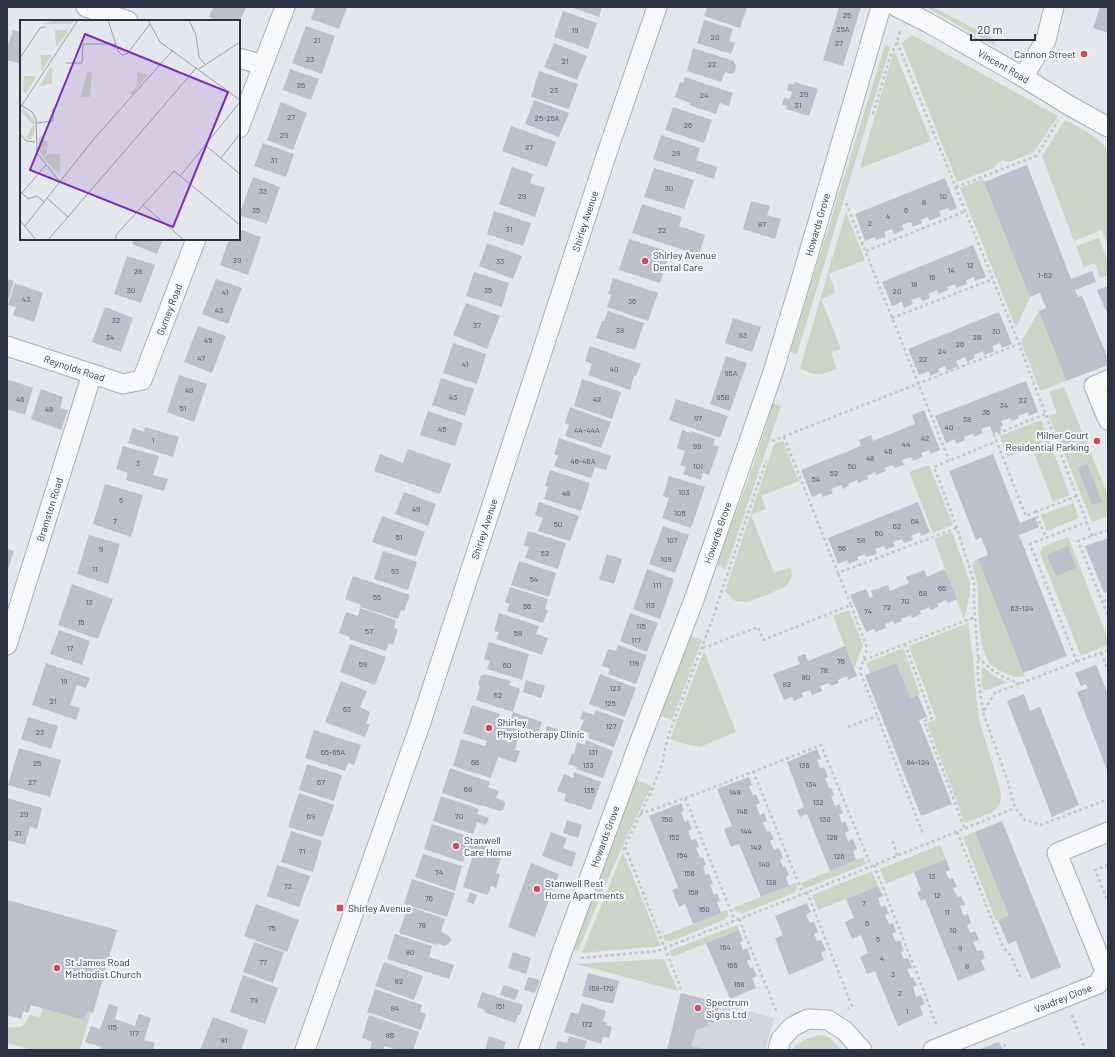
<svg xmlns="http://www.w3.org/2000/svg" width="1115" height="1057" font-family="Barlow,sans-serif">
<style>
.built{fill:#d2d6de}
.green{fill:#c9d6c5}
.building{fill:#bbc0ca}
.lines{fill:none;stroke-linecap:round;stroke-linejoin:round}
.minor-casing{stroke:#a9aeb7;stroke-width:21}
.path{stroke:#c2c5cb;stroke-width:2.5;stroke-dasharray:3 3;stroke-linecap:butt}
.minor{stroke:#f7f8fa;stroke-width:19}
.poi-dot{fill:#d1495b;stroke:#f4f6f9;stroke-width:1.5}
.labels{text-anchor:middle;stroke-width:4;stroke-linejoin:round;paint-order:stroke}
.number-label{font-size:8px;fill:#4f5766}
.poi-label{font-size:10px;fill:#2b3445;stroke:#f4f6f9;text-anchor:start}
.street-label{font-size:10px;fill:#2b3445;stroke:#f4f6f9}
.inset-road{fill:none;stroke:#9a9fa9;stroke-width:1}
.view{fill:#7b2cbf;fill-opacity:0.15;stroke:#7b2cbf;stroke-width:2}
.inset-edge{fill:none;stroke:#2b3445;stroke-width:2}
</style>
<rect width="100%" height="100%" fill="#e4e7ec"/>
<path class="built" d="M681 993 774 1018 765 1050H667Z"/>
<path class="green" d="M927 7H933L996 40 994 45 929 9Z
M912 35 1058 116 1034 152 1009 162 1002 160 996 164 994 168 957 182 902 43Z
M885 45 890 47 797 354 790 352Z
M894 50 931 141 860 168Z
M1065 120C1080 128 1097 136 1108 150V246L1102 230 1074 241 1042 156Z
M983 179 1030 297 1016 328 960 188Z
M846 212 865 260 829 274 836 293 821 299 841 349 831 353 837 369C821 375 816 377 800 368Z
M1099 238 1108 262V275L1100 278 1095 263 1084 267 1076 246Z
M1039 311 1066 381 1040 391 1021 342Z
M1064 387 1108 495V516L1092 522 1049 416 1057 413 1049 392Z
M773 403 781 406 726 569 716 565C737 511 757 458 773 403Z
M1041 420 1070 495 1053 502 1032 448 1007 457 1000 436Z
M783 441 799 481 761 496 766 509 751 515 774 573 791 567 792 575 790 580 786 586 771 593 748 602 735 601 725 591 774 444Z
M929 465 953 525 933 533 909 472Z
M1073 503 1079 518 1047 531 1041 515Z
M952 532 970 582V593L964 619 934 539Z
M1068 537 1108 639V645L1081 656 1040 553 1043 547Z
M978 559 1023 673 1025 676 1020 677H1015L998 670 990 664 986 657 982 646 980 634 978 610V586L972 565 973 562Z
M849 610 863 645 854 669 833 616Z
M968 623 973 658 976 694 979 720 997 778 1001 794 1000 803 996 809 991 813 965 823 927 723 936 719 909 646Z
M689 635 702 640 672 720 659 715Z
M903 648 920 694 910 698 870 673 866 663Z
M704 651 736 732 700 747 685 744 670 739Z
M984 668 996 677 1007 682 991 689 983 690C981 684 981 676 982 669Z
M634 779 652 786C624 839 601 895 578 951L571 949Z
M975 832 1009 916 996 921 963 837Z
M940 845 946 859 886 884 880 869Z
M623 852 661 946 582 953Z
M863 857 866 864 804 889 801 883Z
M872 871 878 886 818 910 812 895Z
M796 883 797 889 794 893 743 913 735 911 733 908Z
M727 910C729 915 728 916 724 920L672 941H665L663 936Z
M737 925 739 930 672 957 669 951Z
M664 959 678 991 576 964Z
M43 1008 84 1019 86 1011 91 1012 80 1050H31L7 1043V1032L9 1027C22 1029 24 1026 30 1015L40 1017Z
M823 1035 830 1038 841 1050H792C800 1041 810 1036 823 1035Z"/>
<path class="building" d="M213 7H246L240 21H219L209 17Z
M315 7H347L339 29 311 19Z
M571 7H602L599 17Z
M707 7H747L740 28 704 16Z
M839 7H861L843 66 823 60Z
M1100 7H1108V33L1093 28Z
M563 11 597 23 588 49 554 37Z
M704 20 733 29 729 41 735 43 731 54 697 43Z
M306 26 335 36 322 74 292 63Z
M13 30 21 32V64L7 60V48Z
M554 43 587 56 577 80 544 67Z
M693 48 734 61 736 66 735 72 730 74 725 72 721 82 687 71Z
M290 69 319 79 311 100 283 90Z
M539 71 578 84 569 109 531 97Z
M685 77 733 93 729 106 720 103 716 114 689 105 690 103 675 97 680 82 683 83Z
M795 82 818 89 809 116 786 109 787 106 782 105 784 98 789 99 791 96 792 92 787 90 789 83 794 85Z
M534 100 569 113 559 137 525 124Z
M281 102 307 113 293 150 267 140Z
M673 107 712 120 704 143 665 130Z
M511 126 556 142 547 167 502 151Z
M661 135 700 148 696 160 717 167 714 179 653 159Z
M263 143 294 154 286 177 254 166Z
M1027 165 1071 279 1092 271 1096 282 1075 290 1078 297 1082 296 1108 358V365L1066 381 1039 311 1046 308 1040 293 1030 297 984 182Z
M512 167 533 174 530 183 545 188 535 217 499 204Z
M654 168 694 180 684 209 644 197Z
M253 177 280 187 267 224 239 215Z
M945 178 957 208 950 211 948 208 939 211 941 216 929 221 928 217 920 220 922 223 913 227 911 222 902 225 904 230 894 234 892 229 884 232 886 237 876 240 875 237 865 241 855 214Z
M751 201 770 206 767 215 781 219 775 239 743 229Z
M642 204 682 217 679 226 705 235 699 255 632 233Z
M494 211 531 223 523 246 487 234Z
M239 229 261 237 248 275 220 265 229 239H239Z
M134 239H163L157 254 132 244Z
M629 239 670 252 660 283 619 270Z
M487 243 522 256 513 279 479 266Z
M973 245 986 277 975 281 974 277 966 280 967 284 956 288 955 284 947 287 948 290 939 294 937 290 928 294 930 298 922 301 920 297 911 300 913 304 904 308 902 302 892 306 882 282Z
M127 256 155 265 141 303 114 294Z
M474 272 509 283 502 307 466 296Z
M613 278 658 293 648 321 607 307 611 295 608 294Z
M7 279 14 281 7 304Z
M216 279 242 288 228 324 202 314Z
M15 283 43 293 34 322 13 315 16 307 8 305Z
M1108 286V310L1106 311 1097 290Z
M466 303 500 316 487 349 453 335Z
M105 307 133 318 121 352 92 342Z
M608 311 644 323 635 350 596 338 602 321H604Z
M999 312 1012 344 1002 348 1000 343 992 346 994 351 984 355 983 351 974 355 975 358 967 362 965 357 956 361 958 366 947 371 945 366 938 369 939 372 930 376 929 371 919 375 908 349Z
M733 318 761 327 752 352 725 343Z
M198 326 226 336 212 373 184 362Z
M453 343 486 354 477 384 443 373Z
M590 346 641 364 636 376H634L630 390 588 375 592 364 585 361Z
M726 356 747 363 730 411 710 404Z
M179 375 207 384 194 422 167 412Z
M441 378 474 389 465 416 432 405Z
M7 379 33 388 25 415 7 409Z
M582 379 621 392 612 419 574 406Z
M1026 381 1038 412 1029 416 1028 412 1018 416 1019 418 1012 421 1010 418 1001 421 1003 426 1000 427 1002 430 993 434 990 426 981 429 983 433 974 437 973 434 964 437 965 440 956 444 955 439 946 443 935 416Z
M41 389 63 397 60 408 68 410 61 430 31 419Z
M676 399 728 416 720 438 669 420Z
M570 407 611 422 601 448 565 436 569 425 565 423Z
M924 410 940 450 931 454 929 450 921 453 922 457 913 461 911 457 902 460 904 465 895 468 893 465 884 468 886 471 876 475 875 472 867 476 868 479 858 483 857 480 848 484 849 486 843 489 841 485 831 489 833 493 823 497 821 493 812 497 801 470 861 446 859 440 871 435 873 441 915 424 912 415Z
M428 411 463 423 455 446 420 435Z
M145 427 179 437 173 457 128 443 133 428 144 432Z
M682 430 691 433V431L715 439 713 445 719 447 709 475 703 473 701 480 683 474 686 467 680 465 685 451 677 448Z
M559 438 611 456 606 470 595 467 591 478 554 466 558 456 554 454Z
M123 446 159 456 153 475 168 479 164 491 126 480 128 473 116 469Z
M408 449 451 464 440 494 374 471 380 454 403 463Z
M993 454 1020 523 1035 517 1039 527 1019 535 1067 656 1023 673 978 559 988 555 981 537 976 540 949 471Z
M1087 464 1102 502 1092 505 1078 468Z
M550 470 590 483 581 511 544 499 548 487 545 486Z
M669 476 705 487 691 528 662 518 669 498 663 496Z
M105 484 143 495 131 537 93 524Z
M404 492 436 504 428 526 395 514Z
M539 502 579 516 570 541 538 531 543 518 535 515Z
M918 502 930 532 921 536 920 532 911 536 913 540 904 543 902 539 893 542 895 546 886 550 884 546 875 549 877 554 866 557 865 554 857 557 858 560 849 564 847 560 838 564 828 538Z
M382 516 425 532 416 557 372 542Z
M663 526 689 535 675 573 649 564Z
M528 531 566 543 558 569 525 558 529 547 524 545Z
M89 535 120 544 108 584 77 574Z
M1108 538V592L1104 593 1085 546Z
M1068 546 1076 568 1056 576 1047 555Z
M7 549 14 551 7 572Z
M383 551 417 562 408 590 374 579Z
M607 554 622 559 614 584 599 579Z
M519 561 556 573 549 597 511 585Z
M647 569 674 579 660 619 633 609Z
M945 569 957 599 948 603 946 600 937 604 939 606 931 610 929 607 920 611 921 614 912 618 911 615 901 619 902 621 894 624 893 621 885 624 886 628 876 632 874 629 866 632 850 595 866 589 870 598 873 596 871 591 888 585 890 591 909 583 906 577 924 570 927 577Z
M353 576 410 595 404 611 401 610 398 619 360 607 361 605 345 599Z
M72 584 113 599 98 639 58 625Z
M510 587 548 599 545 609 548 610 543 623 507 611 509 604 505 602Z
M360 608 396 620 394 628 398 629 393 645 389 643 386 651 349 639 350 637 339 633 346 612 358 616Z
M499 613 539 626 536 634 548 638 542 655 496 639 499 632 494 631Z
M630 613 658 623 647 652 620 641Z
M59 630 90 641 82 665 50 654Z
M489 642 529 654 522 680 487 669 490 661 484 659Z
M350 644 386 657 375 685 340 672Z
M618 645 647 655 636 684 608 674 610 669 602 666 608 649 616 651Z
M845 646 857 676 848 680 847 676 838 680 839 683 831 686 829 683 820 686 822 691 812 695 810 690 802 693 803 697 794 701 792 697 784 700 773 674 800 664 797 657 805 654 808 661Z
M46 663 90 678 86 688 77 685 70 705 80 708 76 720 32 705Z
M896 663 910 698 918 695 927 717 919 720 952 804 921 816 865 675Z
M1096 665 1108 694V773L1077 692 1088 688 1086 684 1081 686 1075 673Z
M484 674 511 681 509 685 520 689 513 712 476 700 480 687 478 684 481 676 484 675Z
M600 674 636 688 625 717 589 704Z
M526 680 545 686 541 698 523 692Z
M341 681 367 691 360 707 370 712 366 724H370L365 737 325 722Z
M1024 694 1030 711 1040 707 1079 805 1052 817 1007 701Z
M472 705 500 714 499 718 510 721 513 712 542 722 537 736 528 733 529 729 509 723 508 726 520 730 515 750 520 751 516 763 498 757 491 778 453 766 461 739 485 746 487 741 463 733Z
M596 710 624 720 614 747 588 738 589 733 580 730 584 720 580 719 583 711 594 715Z
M28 717 58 726 51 749 21 739Z
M547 726 558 729 555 738 544 735Z
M314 730 361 745 354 765 348 763 345 771 305 758Z
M586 740 613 751 603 778 576 769 577 767 568 764 572 753 574 754 577 742 585 745Z
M19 748 61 760 50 797 8 785Z
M817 749 821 759 817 760 821 769 824 767 828 777 825 778 829 788H831L834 795 831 796 835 806 839 804 843 813 839 815 842 823 845 821 849 831 845 833 848 841 853 839 857 849 853 851 856 860 830 871 807 814 800 817 797 810 804 807 787 762Z
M307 764 342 775 334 801 299 790Z
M450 768 490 782 488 787 499 791 496 798 504 801 505 804 503 810 500 811 481 805V806L442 793Z
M574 772 601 782 591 810 564 801 566 794 557 791 564 774 573 778Z
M749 777 752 785 749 786 753 796 756 794 760 803 756 805 760 815 764 813 767 821 763 823 767 832 770 831 774 839 770 841 774 850 779 848 783 858 780 860 783 867 785 866 789 875 786 877 789 886 761 897 739 844 731 847 724 829 732 826 717 789Z
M299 793 334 805 323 837 288 827Z
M441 796 479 809 477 814 489 818 486 825 477 822 473 834 433 821Z
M7 798 42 808 37 829 30 827 25 845 7 840Z
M681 803 684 811 681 812 685 822 688 820 692 829 688 831 691 840 696 839 699 847 696 848 700 858 703 857 706 865 703 866 706 875 709 874 713 884 710 885 714 895 717 893 720 901 717 902 721 913 693 924 685 904 679 907 672 890 678 887 649 816Z
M567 820 582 825 578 838 563 833Z
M1002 821 1061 967 1031 979 1016 941 1008 944 998 920 1009 916 975 832Z
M432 824 488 843 484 853 501 858 496 873 500 874 496 888 491 886 488 895 463 887 474 852 467 850 463 862 424 849Z
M291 831 322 841 313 872 281 862Z
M551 832 567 838 563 848 576 853 572 867 542 856Z
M423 854 462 866 455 891 415 877Z
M946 859 950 870 946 872 949 879 953 878 957 887 953 888 957 897 961 896 965 905 960 906 964 916 968 914 971 923 967 925 970 933 975 931 979 940 973 942 977 951 982 950 985 958 981 960 985 970 958 981 925 899 921 901 917 892 921 890 914 872Z
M531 863 559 874 535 937 508 927Z
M277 865 310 876 299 907 267 896Z
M412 879 455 893 447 917 404 904Z
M878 886 883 896 878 898 881 907 885 905 889 914 885 915 889 924 893 923 896 932 892 934 896 942 900 940 904 951 901 952 904 959 908 958 912 968 907 969 911 978 913 977 917 985 913 987 916 997 921 995 925 1004 920 1006 923 1015 898 1026 875 971 867 974 860 957 868 953 861 935 852 939 845 922 854 918 846 899Z
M470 892 477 895 474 904 467 902Z
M7 900 117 930 93 1013 86 1011 84 1020 31 1005 28 1013 23 1011 21 1019 7 1015Z
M807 903 811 912 806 915 810 923 814 922 818 932 814 934 817 941 821 940 826 950 821 953 824 960 789 975 775 938 783 935 775 916Z
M256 904 299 920 287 952 244 936Z
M408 906 445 919 441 931 450 937 451 940 450 942 447 945 444 946 437 943 436 945 399 933Z
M739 930 743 941 740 942 743 950 747 948 751 959 747 961 750 968 753 967 757 976 752 978 756 988 730 999 706 943Z
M395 934 432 946 429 957 454 965 449 979 387 959Z
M254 942 284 952 273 983 243 972Z
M513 952 531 958 526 974 508 968Z
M384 962 423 976 414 1000 375 986Z
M588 973 619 981 613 1004 582 996Z
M243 975 278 988 265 1024 230 1012Z
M528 977 540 980 535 993 524 990Z
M504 985 519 990 515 1000 500 995Z
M375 989 422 1005 420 1012 426 1014 421 1030 367 1012Z
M482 992 523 1005 520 1015H518L515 1023 484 1012 485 1010 477 1007Z
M681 993 720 1003 715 1023 709 1022 708 1026 696 1030 691 1046 709 1050H667Z
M582 1003 606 1011 603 1021 607 1023 606 1025 612 1027 609 1038 603 1037 601 1044 564 1032 571 1012 578 1014Z
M109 1004 118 1007 115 1019 135 1026 139 1014 151 1018 144 1040 155 1043 153 1050H100L101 1047 85 1042 91 1026 100 1029Z
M369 1015 419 1032 413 1050H398L384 1046 383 1050H370L372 1042 362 1038Z
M213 1017 248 1030 241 1050H200Z
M489 1036 506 1042 503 1050H485Z
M569 1036 587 1041 584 1050H555L558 1041 567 1043Z
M999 1042 1003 1050H978Z"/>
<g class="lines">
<g class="minor-casing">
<g id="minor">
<path d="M86 7 128 21"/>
<path id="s1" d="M897 7 927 22 1023 77 1070 106 1108 127"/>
<path d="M239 58 263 65"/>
<path d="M1023 77 1046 40 1054 7"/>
<path d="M239 128 285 7"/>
<path id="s2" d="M7 346 123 384 142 380 196 239"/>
<path d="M1108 380 1094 386 1108 420"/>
<path id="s3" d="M7 645 92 374"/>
<path id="s4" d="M305 1050 420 725 606 156 657 7"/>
<path id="s5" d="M528 1050 561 955 638 746 695 597 773 372 798 290 881 7"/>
<path d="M778 1050 781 1039 792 1027 808 1019 828 1020 845 1031 862 1050"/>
<path id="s6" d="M933 1050 1098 984 1105 971 1057 853 1108 832"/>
</g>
</g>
<path class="path" d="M897 42 1019 344 1092 536
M873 114 890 57 897 42 900 31
M956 187 1036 156 1058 121
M846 203 949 460
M866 251 966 211
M892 318 993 279
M1045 414 994 435 1026 516 1035 512 1046 537
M784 437 838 573 957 528
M772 441 1019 344
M1035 512 1077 496
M1108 530 1078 541 1108 616
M1103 601 1108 599
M851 605 867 648 860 671 923 834
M905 644 932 718 924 721 965 829
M703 648 758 627 763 640 851 605 838 573
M1108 650 995 693 983 712 1008 782 1015 808 1025 820 1041 825 1108 799
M1101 653 1108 671
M978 657C993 672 1000 676 1020 684
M864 660 975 617
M1077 662 1030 544 1087 522
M983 711 978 677V657L974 601V582L957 528 934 467 997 441
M848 727 877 716
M753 771 803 894
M685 798 735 921
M640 814 699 793 821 745 871 866
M957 832 1003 947 1011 956 1021 979
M893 841 897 856
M625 847 681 989
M623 850 651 792 663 762 664 753 669 734 714 615 717 605 766 461
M874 865 928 1002 936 1024
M1108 865 1095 870 1108 902
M807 892 852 1006 848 1009
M739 919 777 1013
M581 958 657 951 803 894 1015 808
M1072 1015 1085 1050
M1004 1044 1007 1050"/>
<use href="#minor" class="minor"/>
</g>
<g class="poi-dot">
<circle cx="1084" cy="54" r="4"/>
<circle cx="645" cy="261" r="4"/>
<circle cx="1097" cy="441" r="4"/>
<circle cx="489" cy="728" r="4"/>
<circle cx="456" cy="846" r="4"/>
<circle cx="537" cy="889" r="4"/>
<rect x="336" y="904" width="8" height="8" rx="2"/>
<circle cx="57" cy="968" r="4"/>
<circle cx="698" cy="1008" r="4"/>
</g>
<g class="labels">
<g class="number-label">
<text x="847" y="18">25</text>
<text x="843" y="32">25A</text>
<text x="575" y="33">19</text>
<text x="715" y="40">20</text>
<text x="317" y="43">21</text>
<text x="839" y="46">27</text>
<text x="310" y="62">23</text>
<text x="565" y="64">21</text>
<text x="712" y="67">22</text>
<text x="301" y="88">25</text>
<text x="554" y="93">23</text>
<text x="804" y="97">29</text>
<text x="704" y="98">24</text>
<text x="798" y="108">31</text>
<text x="291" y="120">27</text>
<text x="547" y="121">25-25A</text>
<text x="688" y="128">26</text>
<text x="284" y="138">29</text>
<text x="529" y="150">27</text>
<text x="676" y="156">28</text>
<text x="274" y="163">31</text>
<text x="669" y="191">30</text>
<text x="263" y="194">33</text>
<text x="522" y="199">29</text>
<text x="943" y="199">10</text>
<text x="924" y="205">8</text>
<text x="256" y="213">35</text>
<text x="906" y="213">6</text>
<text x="888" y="219">4</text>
<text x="870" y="226">2</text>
<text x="762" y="227">87</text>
<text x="509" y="232">31</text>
<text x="662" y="233">32</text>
<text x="237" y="263">39</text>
<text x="500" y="264">33</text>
<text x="970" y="268">12</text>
<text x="951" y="273">14</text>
<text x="138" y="274">28</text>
<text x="1045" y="278">1-62</text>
<text x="932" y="280">16</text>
<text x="914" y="287">18</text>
<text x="131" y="293">30</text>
<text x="488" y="293">35</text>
<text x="897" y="294">20</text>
<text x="225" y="295">41</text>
<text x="26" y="302">43</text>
<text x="632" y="304">36</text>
<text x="219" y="313">43</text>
<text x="116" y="323">32</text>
<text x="477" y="328">37</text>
<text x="620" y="333">38</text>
<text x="996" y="334">30</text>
<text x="743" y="338">93</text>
<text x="110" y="340">34</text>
<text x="977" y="340">28</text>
<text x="208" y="343">45</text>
<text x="960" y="347">26</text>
<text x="942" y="354">24</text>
<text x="201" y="361">47</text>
<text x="923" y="362">22</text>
<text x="465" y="367">41</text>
<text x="614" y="372">40</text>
<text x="731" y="376">95A</text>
<text x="189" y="393">49</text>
<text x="453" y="400">43</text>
<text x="723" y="400">95B</text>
<text x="20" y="402">46</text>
<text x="597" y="402">42</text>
<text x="1023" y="403">32</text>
<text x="1004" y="408">34</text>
<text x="183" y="411">51</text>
<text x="49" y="412">48</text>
<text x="986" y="415">36</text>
<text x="698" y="421">97</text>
<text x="967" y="422">38</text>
<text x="949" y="430">40</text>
<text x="442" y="432">45</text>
<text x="587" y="433">44-44A</text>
<text x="925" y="441">42</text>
<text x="153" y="443">1</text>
<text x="906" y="447">44</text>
<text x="697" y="449">99</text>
<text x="888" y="454">46</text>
<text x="870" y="461">48</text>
<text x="583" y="464">46-46A</text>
<text x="138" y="466">3</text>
<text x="698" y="469">101</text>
<text x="852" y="469">50</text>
<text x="834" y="476">52</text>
<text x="816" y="482">54</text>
<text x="684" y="495">103</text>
<text x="566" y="496">48</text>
<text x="121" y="503">5</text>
<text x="416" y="512">49</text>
<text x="680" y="516">105</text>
<text x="115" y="524">7</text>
<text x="915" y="524">64</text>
<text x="558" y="527">50</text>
<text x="897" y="529">62</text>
<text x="879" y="536">60</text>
<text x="399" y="540">51</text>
<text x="672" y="543">107</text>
<text x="861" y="543">58</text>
<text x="842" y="551">56</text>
<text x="101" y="552">9</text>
<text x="545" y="556">52</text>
<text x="666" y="562">109</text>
<text x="95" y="572">11</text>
<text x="395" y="574">53</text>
<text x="534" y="582">54</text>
<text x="657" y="588">111</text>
<text x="942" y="591">66</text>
<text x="923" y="596">68</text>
<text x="377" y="600">55</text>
<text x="905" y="604">70</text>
<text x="89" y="605">13</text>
<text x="650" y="608">113</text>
<text x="527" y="609">56</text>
<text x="887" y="610">72</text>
<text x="1022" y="611">63-124</text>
<text x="868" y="614">74</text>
<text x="81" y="625">15</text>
<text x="641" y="629">115</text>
<text x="369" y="634">57</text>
<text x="518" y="636">58</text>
<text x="636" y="643">117</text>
<text x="70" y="651">17</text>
<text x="841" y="664">76</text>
<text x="634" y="666">119</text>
<text x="363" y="667">59</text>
<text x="507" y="668">60</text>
<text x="824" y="673">78</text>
<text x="806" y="680">80</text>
<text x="64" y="684">19</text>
<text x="787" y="687">82</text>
<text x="615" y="691">123</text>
<text x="498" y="698">62</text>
<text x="53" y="704">21</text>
<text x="610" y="706">125</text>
<text x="347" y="712">63</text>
<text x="611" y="729">127</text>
<text x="40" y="735">23</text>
<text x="333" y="755">65-65A</text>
<text x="593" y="755">131</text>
<text x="475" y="765">66</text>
<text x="918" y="765">84-124</text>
<text x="37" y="766">25</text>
<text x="588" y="768">133</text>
<text x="804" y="768">136</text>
<text x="32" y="785">27</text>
<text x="321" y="785">67</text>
<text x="811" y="787">134</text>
<text x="468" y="792">68</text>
<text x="589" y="793">135</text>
<text x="735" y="795">148</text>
<text x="818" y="805">132</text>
<text x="742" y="814">146</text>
<text x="24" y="817">29</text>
<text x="311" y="819">69</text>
<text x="459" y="819">70</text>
<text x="667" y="822">150</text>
<text x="825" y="822">130</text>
<text x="746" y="834">144</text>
<text x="18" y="836">31</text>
<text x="674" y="840">152</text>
<text x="832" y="840">128</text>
<text x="756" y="850">142</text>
<text x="302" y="854">71</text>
<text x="682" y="858">154</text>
<text x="839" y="859">126</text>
<text x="764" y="867">140</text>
<text x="439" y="875">74</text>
<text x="689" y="876">156</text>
<text x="932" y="879">13</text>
<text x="771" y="885">138</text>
<text x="288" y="889">73</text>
<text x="693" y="895">158</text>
<text x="937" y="898">12</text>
<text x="429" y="901">76</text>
<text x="864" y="906">7</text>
<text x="704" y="912">160</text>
<text x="947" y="915">11</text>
<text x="867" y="926">6</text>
<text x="422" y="928">78</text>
<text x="272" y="931">75</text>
<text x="953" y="933">10</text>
<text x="878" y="942">5</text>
<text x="725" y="950">164</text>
<text x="960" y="951">9</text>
<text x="410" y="955">80</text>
<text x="882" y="961">4</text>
<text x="263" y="965">77</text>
<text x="732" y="968">166</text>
<text x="967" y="969">8</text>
<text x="893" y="977">3</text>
<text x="399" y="984">82</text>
<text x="739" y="987">168</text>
<text x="601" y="991">168-170</text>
<text x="900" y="996">2</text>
<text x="254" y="1003">79</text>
<text x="500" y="1009">151</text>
<text x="395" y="1011">84</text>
<text x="907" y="1014">1</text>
<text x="587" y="1027">172</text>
<text x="112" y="1030">115</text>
<text x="134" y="1036">117</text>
<text x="390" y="1038">86</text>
<text x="224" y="1043">81</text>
</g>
<g class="poi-label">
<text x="1076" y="58" text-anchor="end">Cannon Street</text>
<text x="653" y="259">Shirley Avenue<tspan x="653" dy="12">Dental Care</tspan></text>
<text x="1089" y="439" text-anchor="end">Milner Court<tspan x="1089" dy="12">Residential Parking</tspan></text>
<text x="497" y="726">Shirley<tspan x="497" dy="12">Physiotherapy Clinic</tspan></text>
<text x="464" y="844">Stanwell<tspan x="464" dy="12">Care Home</tspan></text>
<text x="545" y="887">Stanwell Rest<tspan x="545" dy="12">Home Apartments</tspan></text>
<text x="348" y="912">Shirley Avenue</text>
<text x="65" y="966">St James Road<tspan x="65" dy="12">Methodist Church</tspan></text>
<text x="706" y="1006">Spectrum<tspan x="706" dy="12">Signs Ltd</tspan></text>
</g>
<g class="street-label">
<text dy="4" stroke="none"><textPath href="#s1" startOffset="122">Vincent Road</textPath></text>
<text dy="4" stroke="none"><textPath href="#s4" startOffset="875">Shirley Avenue</textPath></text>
<text dy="4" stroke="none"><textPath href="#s5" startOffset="875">Howards Grove</textPath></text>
<text dy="4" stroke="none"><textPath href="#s2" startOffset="217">Gurney Road</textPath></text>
<text dy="4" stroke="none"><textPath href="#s2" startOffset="71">Reynolds Road</textPath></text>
<text dy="4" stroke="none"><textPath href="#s3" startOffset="142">Bramston Road</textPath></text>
<text dy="4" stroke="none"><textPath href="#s4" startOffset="551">Shirley Avenue</textPath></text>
<text dy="4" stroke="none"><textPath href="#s5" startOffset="551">Howards Grove</textPath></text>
<text dy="4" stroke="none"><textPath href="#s5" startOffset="227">Howards Grove</textPath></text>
<text dy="4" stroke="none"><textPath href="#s6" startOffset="140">Vaudrey Close</textPath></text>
</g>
</g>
<g transform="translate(20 20)">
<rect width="220" height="220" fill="#e4e7ec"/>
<path d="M54 1 52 4H21L37 0ZM47 5V13L36 27 35 10H46ZM21 35H32L22 50H21ZM30 48H32V63L20 66ZM67 52H72L70 77H61ZM117 52 128 55 125 58 128 55 112 75 110 73 117 66ZM4 56H15V59L6 73H3ZM4 89 15 101 14 114 11 120 6 118 13 105 1 91ZM24 115V121H28L27 133 23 137 18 128V117ZM28 134H40V155L23 138Z" fill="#c9d6c5"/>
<path class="inset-road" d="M88 0 98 31 102 35 107 34 130 4M128 0 140 22 220 80M169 0 176 15 179 37 185 44M0 38 20 8 25 7M46 43H62L63 24H96M179 49 220 22M1 85 12 92 16 99 17 133 40 162M0 88 58 0M17 103 33 101V88M0 114 6 121 15 122M185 125 220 154M201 138 220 114M161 155 220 82M0 171 8 179 17 176 24 182M0 175 26 145M27 178 48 197M123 185 164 220M0 200 16 220M5 206 73 120 153 30M28 220 177 47M96 220V215L154 151 220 205"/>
<path class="view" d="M65 14 208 72 153 207 10 150Z"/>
<rect width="220" height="220" class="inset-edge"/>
</g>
<rect width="1115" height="1057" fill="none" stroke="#2b3445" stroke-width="16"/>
<path d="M971 34v6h64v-6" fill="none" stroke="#2b3445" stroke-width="2"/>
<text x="977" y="34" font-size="12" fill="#2b3445" stroke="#f4f6f9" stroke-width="3" paint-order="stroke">20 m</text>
</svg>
